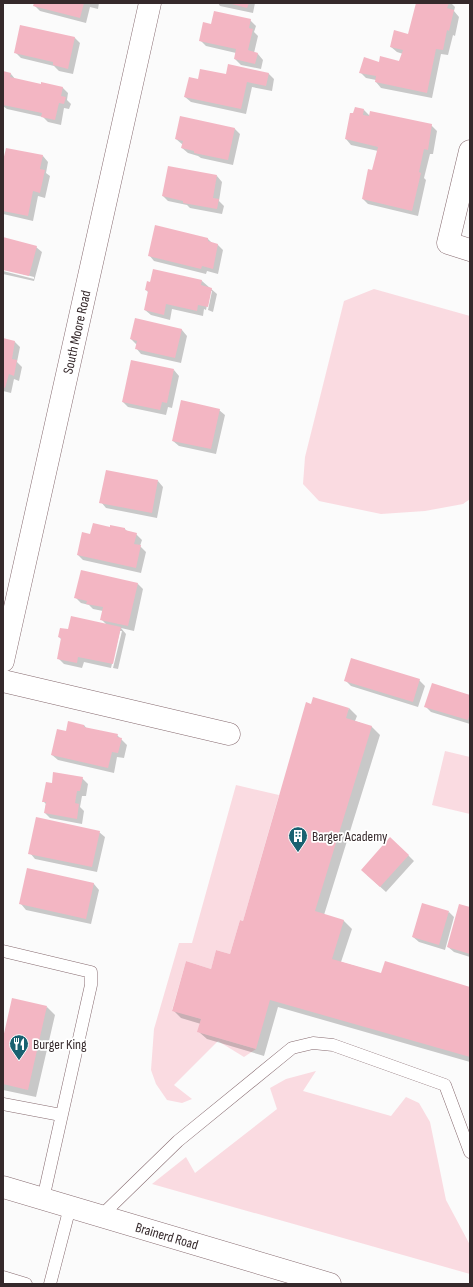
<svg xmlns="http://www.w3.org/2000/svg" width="473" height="1287" font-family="'Sofia Sans Condensed',sans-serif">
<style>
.green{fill:#fadbe1}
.shadow{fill:#0003}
.building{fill:#f3b6c3}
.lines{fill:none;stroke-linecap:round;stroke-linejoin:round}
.service-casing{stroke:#876b70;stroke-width:13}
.minor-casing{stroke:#876b70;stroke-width:23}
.secondary-casing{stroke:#876b70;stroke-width:23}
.primary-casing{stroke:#876b70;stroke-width:23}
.service{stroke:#fff;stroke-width:12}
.minor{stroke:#fff;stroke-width:22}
.secondary{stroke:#fff;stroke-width:22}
.primary{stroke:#fff;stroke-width:22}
.labels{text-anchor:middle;stroke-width:3.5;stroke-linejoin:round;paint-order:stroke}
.street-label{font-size:14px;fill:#35292b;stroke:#fff}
.poi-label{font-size:14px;fill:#35292b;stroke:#fff;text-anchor:start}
</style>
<rect width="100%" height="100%" fill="#fbfbfb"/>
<path class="green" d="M374 289 470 316V499L463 504 425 511 381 514 319 501 303 484 305 457 344 301Z
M445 751 470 757V814L432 805Z
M236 785 279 795 243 921 240 920 230 954 216 950 211 969 186 961 172 1010 201 1019 198 1032 256 1049 244 1057 218 1041 174 1085 192 1099 182 1103 167 1100 156 1084 151 1070 154 1029 179 943H192Z
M316 1071 303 1091 391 1116 406 1097 419 1103 430 1122 446 1200 470 1245V1274L152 1184 186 1157 195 1173 277 1109 270 1088 286 1079Z"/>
<path class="shadow" d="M35 3H99L98 9 90 7 86 23 40 11 34 5Z
M218 3H255L253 13 220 6Z
M417 3H451L455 7 454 11 459 17 455 36 453 35 448 55 441 54 432 98 381 88 376 82V80L366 78 360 72 379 63 399 62 403 54 397 52 391 47 409 35Z
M250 20 256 26 254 32 258 36 254 53 258 54 263 60 261 69 241 65 235 59 236 53 206 46 200 40 212 25Z
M75 38 80 43 73 74 59 71 54 66 21 58 15 52Z
M3 72 11 74 16 80 42 86V83L63 88 68 93 67 100 71 104 69 109 64 108 61 125 48 122 43 117 7 109 3 106Z
M269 74 274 79 272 91 252 87 246 114 191 102 185 97 198 80 226 75Z
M364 110 370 116 431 125 437 131 433 154H430L424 178 426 180 418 216 368 204 363 199 373 171 378 151 351 145 346 139 354 114Z
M235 129 240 134 233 165 201 158 198 156 188 153 182 148 183 145 176 139Z
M43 156 48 162 46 173 50 176 45 198 38 196 33 221 3 214V166Z
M217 176 222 182 219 201 224 206 222 214 190 208 187 205 168 201 163 196Z
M3 238 36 247 42 252 34 281 3 274V271L34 279V277L3 269Z
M208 239 212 243 218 245 223 250 218 274 207 271 206 274 154 261 149 255Z
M202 281 217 294 213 312 208 310 212 291H210L206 310 204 309 203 316 172 309 170 320 151 315 145 310 149 293 146 290Z
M136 320 182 330 187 336 181 363 141 354 136 348 137 345 131 339Z
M3 339 15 342 20 347 17 362 22 367 19 381 14 379 11 393 3 391Z
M174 370 179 376 172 408 168 407 166 415 128 407 123 402Z
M219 410 225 415 216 454 179 446 173 441Z
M158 481 163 487 157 518 106 508 101 502Z
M111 528 125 529 128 532 136 534 142 540 140 546 146 552 141 573 83 560 78 555Z
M138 584 143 589 134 631 121 628 126 634 118 669 113 668 122 631H120L111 668 84 662 82 668 64 664 58 658 62 640 59 637 69 630 107 625 101 619 103 611 93 609 89 605 81 603 76 598Z
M345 680H419L425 686 418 707 351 686Z
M470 696V724L431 712 426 707Z
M349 708 357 716 355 721 372 727 380 735 324 915 344 921 352 929 341 962 382 974 470 988V1062L278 1007 264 1056 207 1039 199 1032 201 1024 181 1018 173 1010 212 970 231 955 244 923Z
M84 725 87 729 117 735 127 745 124 758 117 757 114 773 58 760 52 755 66 732Z
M82 778 88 784 86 796H82L80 807 84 811 82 824 50 818 45 813 46 804 43 801 52 784Z
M99 832 105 837 97 872 35 859 30 853Z
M408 855 414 861 386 892 367 875Z
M28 869 94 884 99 890 91 924 26 910 21 904Z
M470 908V957L454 952 448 947Z
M449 912 454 917 445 950 419 942 413 937Z
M47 1007 55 1015 36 1097 3 1090V1042Z"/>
<path class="building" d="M34 3H84L80 18 33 6Z
M228 3H249L247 8Z
M416 3H449L447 8 454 10 449 31 447 30 443 50 436 49 427 93 375 82 376 76 359 73 364 57 379 62 380 56 399 61 403 50 390 47 394 30 408 34Z
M214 11 251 19 249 28 253 29 248 50 258 53 255 64 234 59 236 49 199 41 203 22 211 24Z
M20 25 75 37 68 69 53 65V62L14 53Z
M228 64 269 73 266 86 247 82 241 109 184 97 189 77 198 79 200 69 226 74Z
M3 71 11 73 10 77 41 84V82L63 87 61 96 66 97 64 104 59 103 55 120 41 117 42 113 3 105Z
M355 107 364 109 363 115 369 116 370 111 432 124 428 150 424 149 419 172 421 173 412 211 362 199 368 169 372 170 378 147 345 139 350 113H353Z
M180 116 235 128 228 160 194 153V151L181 148 183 141 175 139Z
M6 148 43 155 40 169 45 170 40 193 33 191 28 216 3 211V161Z
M168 166 217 175 213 198 219 199 217 209 183 203V201L162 196Z
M155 225 208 238V241L218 244 213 269 202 266 201 269 148 256Z
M3 237 37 246 29 276 3 270Z
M153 269 202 280 201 285 212 288 208 307 198 305 197 311 166 304 164 315 144 310 148 291 145 290 147 281 150 282Z
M135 318 182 329 175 358 135 349 137 341 130 339Z
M3 338 15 341 12 359 17 360 14 376 9 374 5 388 3 387Z
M131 360 174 369 167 403 162 402 160 410 122 402Z
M181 400 220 409 211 449 172 441Z
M106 470 158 480 152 513 99 503Z
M93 523 110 527V525L125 528V530L137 533 134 544 141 545 136 568 77 555 82 532 90 534Z
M81 570 138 583 128 626 100 620 103 607 86 604 87 601 74 598Z
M71 616 121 627 113 664 78 657 77 663 57 659 61 638 58 637 60 628 68 629Z
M351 658 420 679 413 702 344 681Z
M432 683 470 695V713L468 720 424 707Z
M313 697 349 708 346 718 372 726 315 911 344 920 332 959 381 973 385 961 470 987V1057L270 1000 256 1049 197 1032 201 1019 172 1011 186 961 211 969 216 950 230 954 240 920 243 921 306 702 311 704Z
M68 721 84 725V727L118 734 117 737 122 738 118 753 112 752 108 768 51 755 57 729 66 731Z
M53 772 83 777 80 791H77L75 803 79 804 77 819 44 813 46 802H42L46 782 52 783Z
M36 817 100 831 92 867 28 854Z
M390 837 409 855 380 887 361 870Z
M27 868 94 883 86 919 19 904Z
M422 903 449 911 439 945 412 937Z
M459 904 470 907V954L447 947Z
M12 998 47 1006 28 1090 3 1084V1038Z"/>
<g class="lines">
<g class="service-casing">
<path id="service" d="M3 951 91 972V985L43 1199
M3 1104 61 1115
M101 1216 178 1141 292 1048 313 1043 333 1045 445 1085 470 1152
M3 1277 26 1284
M50 1284 70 1207"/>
</g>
<g class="minor-casing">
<path id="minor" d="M470 151 448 243 470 250
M3 681 229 734"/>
</g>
<g class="secondary-casing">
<g id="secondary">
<path id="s1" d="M3 661 150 3"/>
</g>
</g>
<g class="primary-casing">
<g id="primary">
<path id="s2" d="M3 1187 330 1284"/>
</g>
</g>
<use href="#service" class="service"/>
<use href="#minor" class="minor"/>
<use href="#secondary" class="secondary"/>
<use href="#primary" class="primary"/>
</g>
<defs>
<g id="building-pin" transform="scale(1)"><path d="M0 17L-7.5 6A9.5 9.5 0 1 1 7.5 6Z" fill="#196170" stroke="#fff"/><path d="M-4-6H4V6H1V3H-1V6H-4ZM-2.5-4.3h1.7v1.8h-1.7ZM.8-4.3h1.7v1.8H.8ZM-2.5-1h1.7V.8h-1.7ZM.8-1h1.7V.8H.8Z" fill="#fff"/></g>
<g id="restaurant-pin" transform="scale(1)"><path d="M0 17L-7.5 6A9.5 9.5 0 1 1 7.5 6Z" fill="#196170" stroke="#fff"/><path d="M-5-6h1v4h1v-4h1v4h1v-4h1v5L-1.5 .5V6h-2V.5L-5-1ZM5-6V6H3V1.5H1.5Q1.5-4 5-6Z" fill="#fff"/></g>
</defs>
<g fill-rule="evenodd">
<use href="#building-pin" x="298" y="836"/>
<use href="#restaurant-pin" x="19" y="1044"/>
</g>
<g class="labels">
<g class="street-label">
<text dy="5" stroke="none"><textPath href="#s1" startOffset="337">South Moore Road</textPath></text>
<text dy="5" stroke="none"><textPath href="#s2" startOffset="171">Brainerd Road</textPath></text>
</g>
<g class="poi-label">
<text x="312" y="841">Barger Academy</text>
<text x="33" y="1049">Burger King</text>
</g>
</g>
<rect width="473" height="1287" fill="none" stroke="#35292b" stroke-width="8"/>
</svg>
